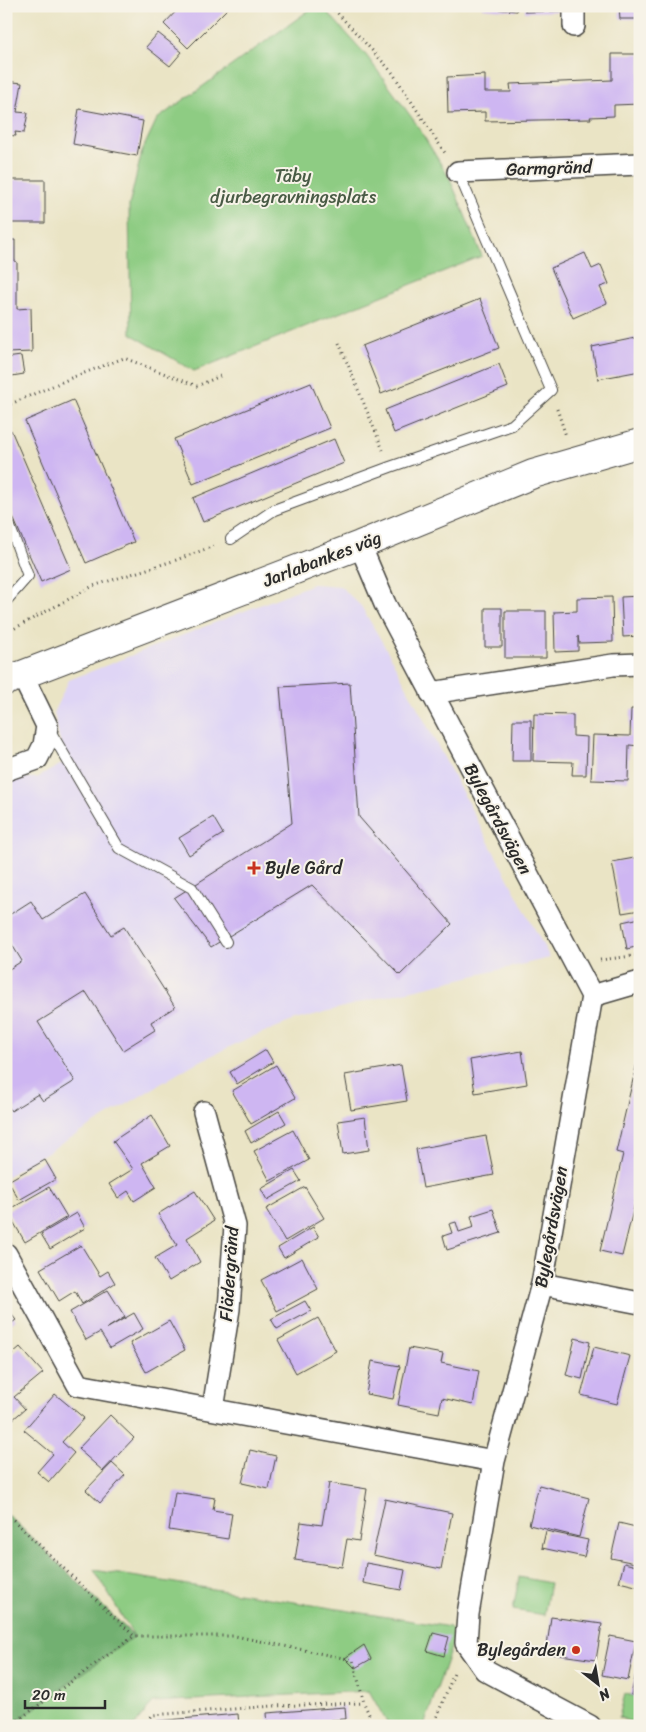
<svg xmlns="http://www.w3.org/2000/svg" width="646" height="1732" font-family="Sriracha,sans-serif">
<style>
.built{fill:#dfd5f5}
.green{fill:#8ecc83;stroke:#5c7c57}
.forest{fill:#72b071;stroke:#4e6e4e}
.building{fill:#ceb6f2}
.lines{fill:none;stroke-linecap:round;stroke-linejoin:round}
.service-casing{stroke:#484742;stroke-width:12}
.minor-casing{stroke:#484742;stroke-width:24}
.secondary-casing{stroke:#484742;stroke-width:30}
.path{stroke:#484742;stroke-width:3;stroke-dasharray:1 4;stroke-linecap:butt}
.service{stroke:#fff;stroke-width:10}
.minor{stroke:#fff;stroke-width:21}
.secondary{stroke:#fff;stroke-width:28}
.poi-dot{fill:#c8321e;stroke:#f7f3e8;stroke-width:2}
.labels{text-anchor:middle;stroke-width:4;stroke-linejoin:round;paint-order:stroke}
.street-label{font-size:18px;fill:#2b2b2b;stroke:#f7f3e8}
.park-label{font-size:18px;fill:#495b45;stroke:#f7f3e8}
.poi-label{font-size:18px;fill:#2b2b2b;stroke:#f7f3e8;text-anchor:start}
</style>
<rect width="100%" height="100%" fill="#f7f3e8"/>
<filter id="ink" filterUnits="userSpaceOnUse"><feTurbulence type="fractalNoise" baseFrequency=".02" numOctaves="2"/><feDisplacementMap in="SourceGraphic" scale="10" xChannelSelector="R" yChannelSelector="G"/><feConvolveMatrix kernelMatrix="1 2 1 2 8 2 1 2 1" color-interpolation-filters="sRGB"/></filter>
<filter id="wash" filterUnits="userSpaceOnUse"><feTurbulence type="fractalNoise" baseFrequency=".0096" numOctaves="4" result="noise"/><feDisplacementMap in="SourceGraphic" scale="20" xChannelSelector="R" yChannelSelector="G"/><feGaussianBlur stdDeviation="1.12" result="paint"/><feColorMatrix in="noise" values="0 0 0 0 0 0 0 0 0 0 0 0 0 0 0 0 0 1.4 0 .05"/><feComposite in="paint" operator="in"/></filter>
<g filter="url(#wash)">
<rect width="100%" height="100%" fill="#eae4c5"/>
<path class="built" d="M313 584 340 586 361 606 388 652 550 958 374 999 295 1020 244 1040 192 1065 6 1177V777L37 778 67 761 59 738 54 711 69 680Z"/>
<path class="green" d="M315 6H322L366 55 415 122 450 179 482 256 194 371 131 334 129 206 142 151 157 119Z
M94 1570 450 1627 456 1634 424 1726H389L369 1691 153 1702 134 1726H10L134 1636Z
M519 1577 550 1583 544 1615 513 1610Z
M625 1694 640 1697V1726L619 1717Z"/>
<path class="forest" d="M6 1513 134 1636 10 1726H6Z"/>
<g id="blocks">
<path class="building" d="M181 6H230L188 48 164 24Z
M483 6H517V11L483 8Z
M525 6H562V11L525 12Z
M619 6H640V19H620Z
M158 33 182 52 170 66 146 47Z
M612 54H640V104L614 105V116L590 117 591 119 485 121V112L448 113 447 77 485 75V92H511L510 84 612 80Z
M6 81 22 83 17 112 28 113 24 133 15 132 16 136 6 135Z
M79 109 143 121 137 156 73 144Z
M6 180H45V223H6Z
M6 240H15V261L17 262V309L31 308 32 352 6 353Z
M585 253 592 269 601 265 609 284 600 287 607 303 573 318 551 268Z
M480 299 499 348 381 394 362 346Z
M640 337V371L598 379 592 347Z
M21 356 24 374 6 377V358Z
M499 364 508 387 394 433 385 410Z
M311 383 330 428 193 484 174 439Z
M73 400 134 542 86 563 25 421Z
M11 430 71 569 41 582 6 501V432Z
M334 439 344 463 203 522 193 498Z
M640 596V636L623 637 621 597Z
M612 597 613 642 579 643 578 636V651L555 652 554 612 577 611V598Z
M485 608H502V647H485Z
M505 611H546V658H505Z
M350 683 359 817 452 924 400 975 312 885 211 947 174 898 292 823 280 687Z
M631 709H640V746L629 745 628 781 591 780 593 735 630 736Z
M534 714 573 715V736L587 737 586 775H572L573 762 533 761Z
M513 720H531V761H512Z
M213 817 223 834 189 855 179 838Z
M640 857V910L622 913 612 862Z
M85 894 111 935 124 927 175 1007 151 1022 155 1030 123 1050 86 992 38 1022 75 1081 43 1101 38 1094 11 1111 6 1103V971L22 961 6 935V917L31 901 43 920Z
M640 918V946L627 949 622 922Z
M266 1050 273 1062 237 1084 230 1072Z
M522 1051 527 1084 475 1093 470 1060Z
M639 1054 640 1136 635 1157 640 1158V1182L622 1256 600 1251 623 1154 616 1152Z
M276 1065 295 1098 251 1124 232 1091Z
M401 1065 407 1101 351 1110 345 1075Z
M279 1111 286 1123 251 1143 245 1131Z
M152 1115 170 1146 142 1163 156 1187 134 1201 128 1191 118 1198 109 1184 133 1169 113 1141Z
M365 1117 369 1150 343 1154 338 1121Z
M293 1130 309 1160 270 1181 254 1151Z
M486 1136 494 1175 423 1188 416 1149Z
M45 1160 56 1179 19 1200 8 1181Z
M294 1170 301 1181 267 1200 261 1189Z
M49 1187 67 1217 25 1242 7 1211Z
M305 1187 324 1218 285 1241 266 1209Z
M195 1191 214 1221 187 1238 200 1262 169 1281 155 1258 177 1245 158 1214Z
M493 1209 501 1233 447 1250 443 1236 452 1233 449 1224 456 1222 459 1232 474 1227 471 1216Z
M77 1213 85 1228 50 1249 41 1234Z
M313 1227 319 1237 284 1258 278 1248Z
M81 1245 100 1276 108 1271 115 1283 82 1304 75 1291 59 1301 40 1269Z
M302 1258 318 1289 277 1311 261 1280Z
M108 1290 125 1317 106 1329 134 1313 143 1329 110 1348 100 1332 86 1340 70 1312Z
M305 1301 311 1311 277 1329 271 1319Z
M6 1308 16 1320 6 1327Z
M318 1318 336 1351 296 1373 278 1340Z
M169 1321 185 1350 146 1372 130 1343Z
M575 1338 590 1342 582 1379 566 1375Z
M20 1347 43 1373 14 1397 25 1409 6 1425V1359Z
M594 1347 630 1356 617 1404 581 1395Z
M409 1348 443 1354 441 1363 479 1371 473 1405 442 1398 439 1413 398 1405Z
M372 1361 400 1366 393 1399 366 1394Z
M55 1394 84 1418 62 1442 74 1453 49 1482 37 1472 53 1454 24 1430Z
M110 1415 134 1438 103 1471 78 1449Z
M250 1450 276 1456 269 1489 242 1483Z
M112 1463 125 1475 100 1503 86 1490Z
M329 1483 367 1489 359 1541 347 1539 342 1567 295 1560 301 1522 322 1525Z
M539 1485 589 1498 579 1537 529 1525Z
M175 1492 215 1498 213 1510 232 1513 228 1539 169 1530Z
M385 1499 452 1513 441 1569 373 1555Z
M619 1523 640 1528V1564L611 1558Z
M546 1531 588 1540 584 1557 542 1548Z
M366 1563 405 1570 401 1590 363 1583Z
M624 1563 640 1567V1587L619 1582Z
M551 1617 602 1624 596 1660 546 1653Z
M433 1633 449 1637 444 1656 427 1651Z
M610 1636 636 1641 628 1680 602 1675Z
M364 1645 371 1659 355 1668 345 1658Z
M639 1660H640V1697L631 1695Z
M345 1707 346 1719 331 1720V1726H268L267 1713Z
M238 1714 239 1726H157V1721Z"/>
</g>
</g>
<g filter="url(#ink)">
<use href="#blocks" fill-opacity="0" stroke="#484742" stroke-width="1"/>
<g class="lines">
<g class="service-casing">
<path id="service" d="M6 516 28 576 6 601
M231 539 274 510 390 467 512 425 551 390 458 172
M49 729 119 848 192 888 226 942"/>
</g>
<g class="minor-casing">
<path id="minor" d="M574 26V6
M458 172 640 164
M360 545 385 604 592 996 542 1284 494 1461 468 1614 466 1643 485 1670 590 1726
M431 693 613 665 640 664
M6 770 37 759 44 745 47 726 22 675
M592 996 640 982
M204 1112 235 1226 229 1309 213 1409
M6 1254 78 1385 494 1461
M542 1284 640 1303"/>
</g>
<g class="secondary-casing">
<path id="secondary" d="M6 681 360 545 533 474 640 443"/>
</g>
<path class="path" d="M331 6 392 72 445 153
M339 343 383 450
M6 406 71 378 124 358 197 386 220 376
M557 409 566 436
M6 633 93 586 176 560 214 546
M600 960 640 955
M6 1513 134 1636H235L353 1660 364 1703 374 1726
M10 1726 134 1636
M146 1726 152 1715 274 1706 364 1703
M433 1726 455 1671"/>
<use href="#service" class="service"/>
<use href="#minor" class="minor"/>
<use href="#secondary" class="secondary"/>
</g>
</g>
<g class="poi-dot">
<path d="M251.5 860.5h5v5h5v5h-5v5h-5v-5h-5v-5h5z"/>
<circle cx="576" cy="1650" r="5"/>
</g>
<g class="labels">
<g class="street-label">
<text transform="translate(549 168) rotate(-2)" y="6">Garmgränd</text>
<text transform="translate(322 559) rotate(-21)" y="6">Jarlabankes väg</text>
<text transform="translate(498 819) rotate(62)" y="6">Bylegårdsvägen</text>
<text transform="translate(551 1227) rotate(-80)" y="6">Bylegårdsvägen</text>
<text transform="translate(229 1274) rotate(-86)" y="6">Flädergränd</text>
</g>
<g class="park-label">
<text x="293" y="182">Täby<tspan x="293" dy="21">djurbegravningsplats</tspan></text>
</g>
<g class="poi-label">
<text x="265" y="874">Byle Gård</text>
<text x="566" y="1656" text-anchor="end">Bylegården</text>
</g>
</g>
<rect width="646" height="1732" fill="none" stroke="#f7f3e8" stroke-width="25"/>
<g transform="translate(598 1684) rotate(149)" stroke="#f7f3e8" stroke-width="4" paint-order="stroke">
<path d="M0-4L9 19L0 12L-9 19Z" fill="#2b2b2b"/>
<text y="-8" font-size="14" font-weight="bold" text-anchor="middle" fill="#2b2b2b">N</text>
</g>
<path d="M25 1700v8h80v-8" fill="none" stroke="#2b2b2b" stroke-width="2.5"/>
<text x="32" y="1700" font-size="15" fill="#2b2b2b" stroke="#f7f3e8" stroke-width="4" paint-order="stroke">20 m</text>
</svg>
